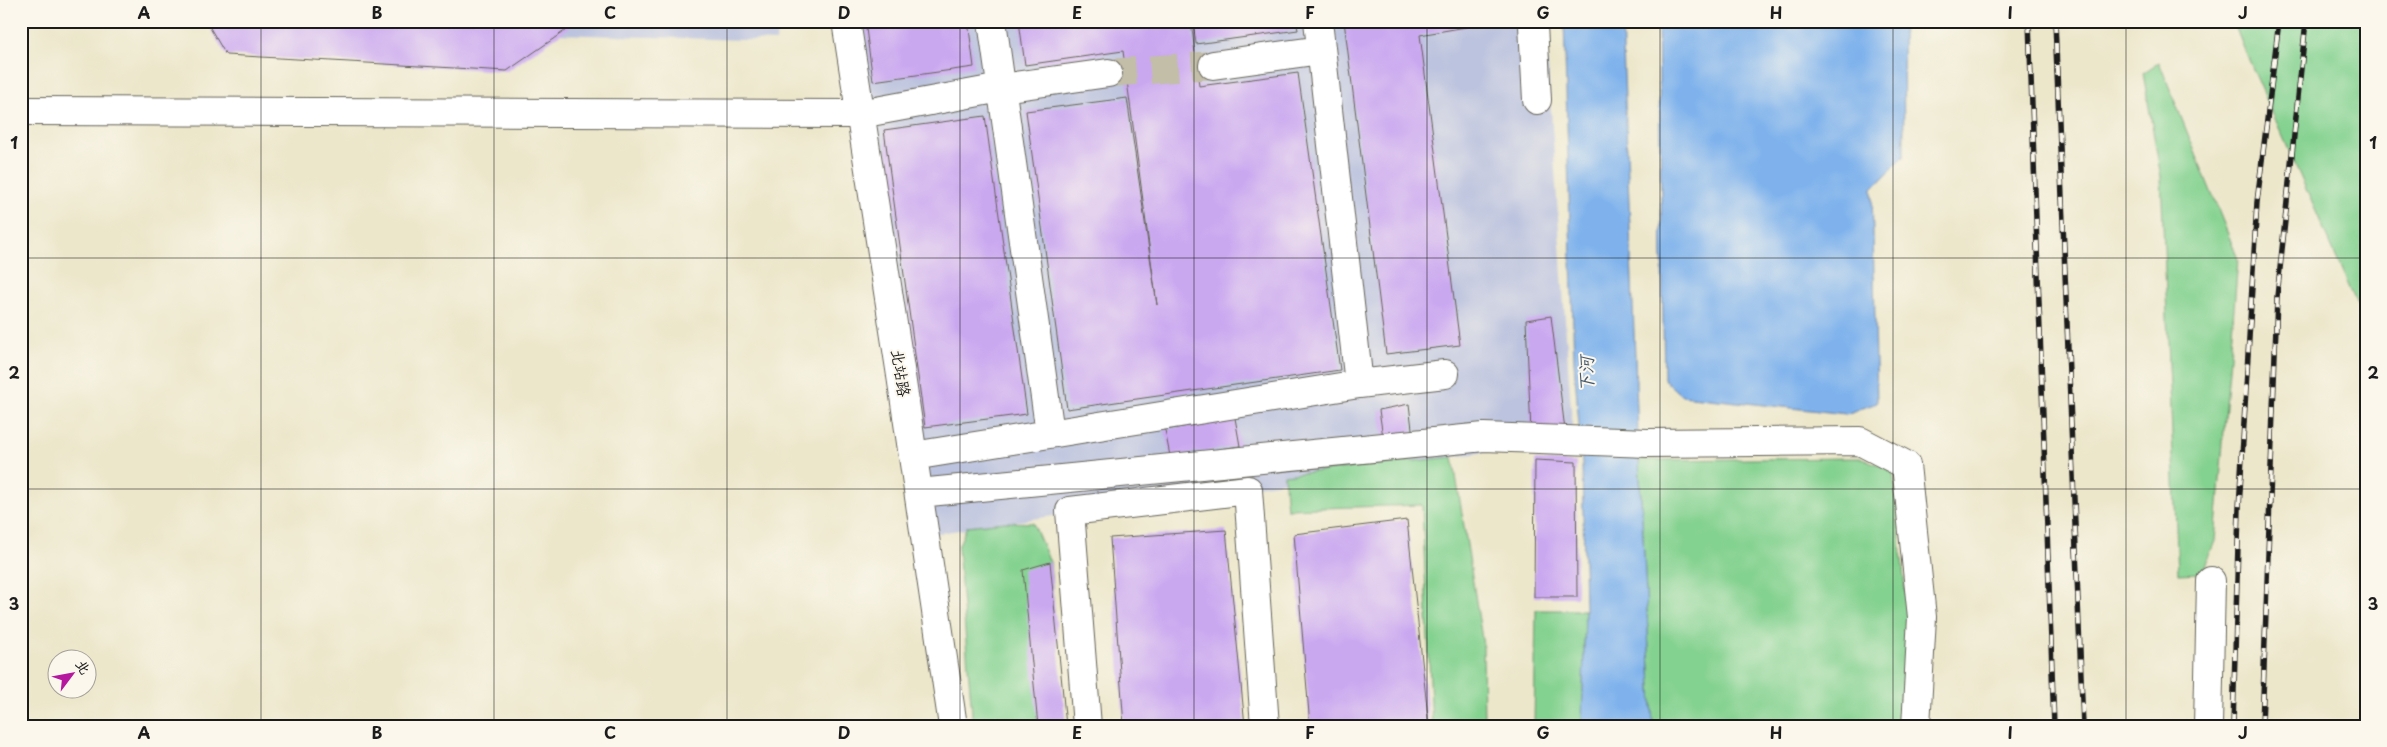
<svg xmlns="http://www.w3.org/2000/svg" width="2387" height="747" font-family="'Playpen Sans','LXGW WenKai TC',sans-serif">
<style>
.industrial{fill:#bcc3de}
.green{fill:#84d290;stroke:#507756}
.water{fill:#7fb2ec;stroke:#4e6784}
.building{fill:#caa8f0}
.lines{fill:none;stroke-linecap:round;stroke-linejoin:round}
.minor-tunnel{stroke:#c2bea8;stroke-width:28;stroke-dasharray:28 14;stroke-linecap:butt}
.minor-casing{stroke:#656359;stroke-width:30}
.minor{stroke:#fff;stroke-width:28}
.rail-casing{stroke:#1c1c1c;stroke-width:5.5}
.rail{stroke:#fbf7ec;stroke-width:4;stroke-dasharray:11;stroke-linecap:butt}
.grid{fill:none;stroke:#1c1c1c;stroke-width:1;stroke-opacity:0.55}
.labels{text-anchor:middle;stroke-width:4;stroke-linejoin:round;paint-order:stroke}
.street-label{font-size:16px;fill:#1c1c1c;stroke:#fbf7ec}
.water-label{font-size:18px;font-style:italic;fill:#44586f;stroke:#fbf7ec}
.neatline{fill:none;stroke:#1c1c1c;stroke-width:2}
.grid-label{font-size:16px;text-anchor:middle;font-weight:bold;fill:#1c1c1c}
</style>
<rect width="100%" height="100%" fill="#fbf7ec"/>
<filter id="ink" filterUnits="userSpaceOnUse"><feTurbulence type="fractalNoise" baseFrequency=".02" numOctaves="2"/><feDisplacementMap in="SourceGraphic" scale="10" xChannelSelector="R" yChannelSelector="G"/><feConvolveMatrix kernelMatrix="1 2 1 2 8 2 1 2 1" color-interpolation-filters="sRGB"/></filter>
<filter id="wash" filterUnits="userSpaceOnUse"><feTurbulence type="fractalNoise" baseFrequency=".0096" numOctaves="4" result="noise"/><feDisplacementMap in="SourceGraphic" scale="20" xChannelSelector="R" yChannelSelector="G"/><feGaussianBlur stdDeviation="1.12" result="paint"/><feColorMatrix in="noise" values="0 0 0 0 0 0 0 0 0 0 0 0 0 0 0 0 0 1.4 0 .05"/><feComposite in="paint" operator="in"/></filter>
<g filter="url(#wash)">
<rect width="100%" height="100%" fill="#ece7cb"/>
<path class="industrial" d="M157 21H778L776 41Z
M861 21H1545L1573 439 925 535Z"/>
<path class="green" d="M2233 21H2366V325L2245 51Z
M2159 62 2238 259 2215 541 2202 573 2178 574 2161 177 2143 73Z
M1453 457 1483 645 1484 726H1432L1422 505 1287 509 1284 475Z
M1862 458 1893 471 1909 628 1904 726H1653L1639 460Z
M1005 522 1033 523 1050 562 1063 726H973L958 547 967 526Z
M1536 610H1585L1582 726H1534Z"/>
<path class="water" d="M1564 21H1622L1639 460 1653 726H1582L1585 610 1582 463 1574 362Z
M1658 21H1903L1904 156 1872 189 1877 403 1846 414 1682 396 1664 380Z"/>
<g id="blocks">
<path class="building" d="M206 21H579L507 71 226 55Z
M865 21H968L974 67 873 81Z
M1019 21H1191L1199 86 1298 73 1340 370 1067 409 1026 111 1127 98 1157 305 1123 51 1025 65Z
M1193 21H1296L1298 30 1196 44Z
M1344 21H1500L1420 35 1460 345 1386 354Z
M985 116 1027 414 925 427 884 130Z
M1551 316 1565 430 1531 432 1526 320Z
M1409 404 1413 437H1383L1379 410Z
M1235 418 1240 446 1170 456 1165 430Z
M1535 460 1576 462 1577 597H1534Z
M1407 520 1429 726H1310L1294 534Z
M1226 530 1245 726H1124L1110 538Z
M1050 562 1066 726H1038L1023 570Z"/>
</g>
</g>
<g filter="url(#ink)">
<use href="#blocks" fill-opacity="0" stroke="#656359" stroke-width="1"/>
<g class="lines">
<path class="minor-tunnel" d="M1108 73 1213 65"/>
<g class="minor-casing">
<path id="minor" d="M846 21 900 369 953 726
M992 21 1050 433
M1318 21 1359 384
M1533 25 1537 100
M1213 65 1321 50
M21 111 860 114 1001 88 1108 73
M913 456 1359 384 1445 374
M919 493 1484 437 1648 443 1860 441 1906 465 1922 617 1916 726
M1087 726 1070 511 1248 490 1265 726
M2208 726 2211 581"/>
</g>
<use href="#minor" class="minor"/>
<g class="rail-casing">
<path id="rail" d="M2029 21 2054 726
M2055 21 2083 726
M2233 726 2239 508 2257 202 2279 21
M2262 726 2277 297 2306 21"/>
</g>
<use href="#rail" class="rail"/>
</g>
</g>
<path class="grid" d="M261 21V726M494 21V726M727 21V726M960 21V726M1194 21V726M1427 21V726M1660 21V726M1893 21V726M2126 21V726M21 258H2366M21 489H2366"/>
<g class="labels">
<g class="street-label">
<text transform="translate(901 373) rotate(81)" y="6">北站路</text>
</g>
<g class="water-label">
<text transform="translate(1587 374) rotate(-91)" y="6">下河</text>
</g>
</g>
<rect width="2387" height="747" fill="none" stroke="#fbf7ec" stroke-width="55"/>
<g transform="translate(72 674) rotate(58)"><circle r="24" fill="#fbf7ec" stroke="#a29f99"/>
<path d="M0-4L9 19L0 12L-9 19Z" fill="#b5179e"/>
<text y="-8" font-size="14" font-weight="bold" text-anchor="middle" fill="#1c1c1c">北</text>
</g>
<rect x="28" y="28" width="2332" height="692" class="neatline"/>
<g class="grid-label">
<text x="144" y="19">A</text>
<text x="377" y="19">B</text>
<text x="610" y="19">C</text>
<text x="844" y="19">D</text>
<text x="1077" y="19">E</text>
<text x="1310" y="19">F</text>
<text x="1543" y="19">G</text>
<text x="1776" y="19">H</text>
<text x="2010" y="19">I</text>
<text x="2243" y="19">J</text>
<text x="14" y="149">1</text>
<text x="2373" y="149">1</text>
<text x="14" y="379">2</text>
<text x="2373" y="379">2</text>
<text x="14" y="610">3</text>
<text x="2373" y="610">3</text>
<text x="144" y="739">A</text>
<text x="377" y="739">B</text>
<text x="610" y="739">C</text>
<text x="844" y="739">D</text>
<text x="1077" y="739">E</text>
<text x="1310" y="739">F</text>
<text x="1543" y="739">G</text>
<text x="1776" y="739">H</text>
<text x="2010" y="739">I</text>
<text x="2243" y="739">J</text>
</g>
</svg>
